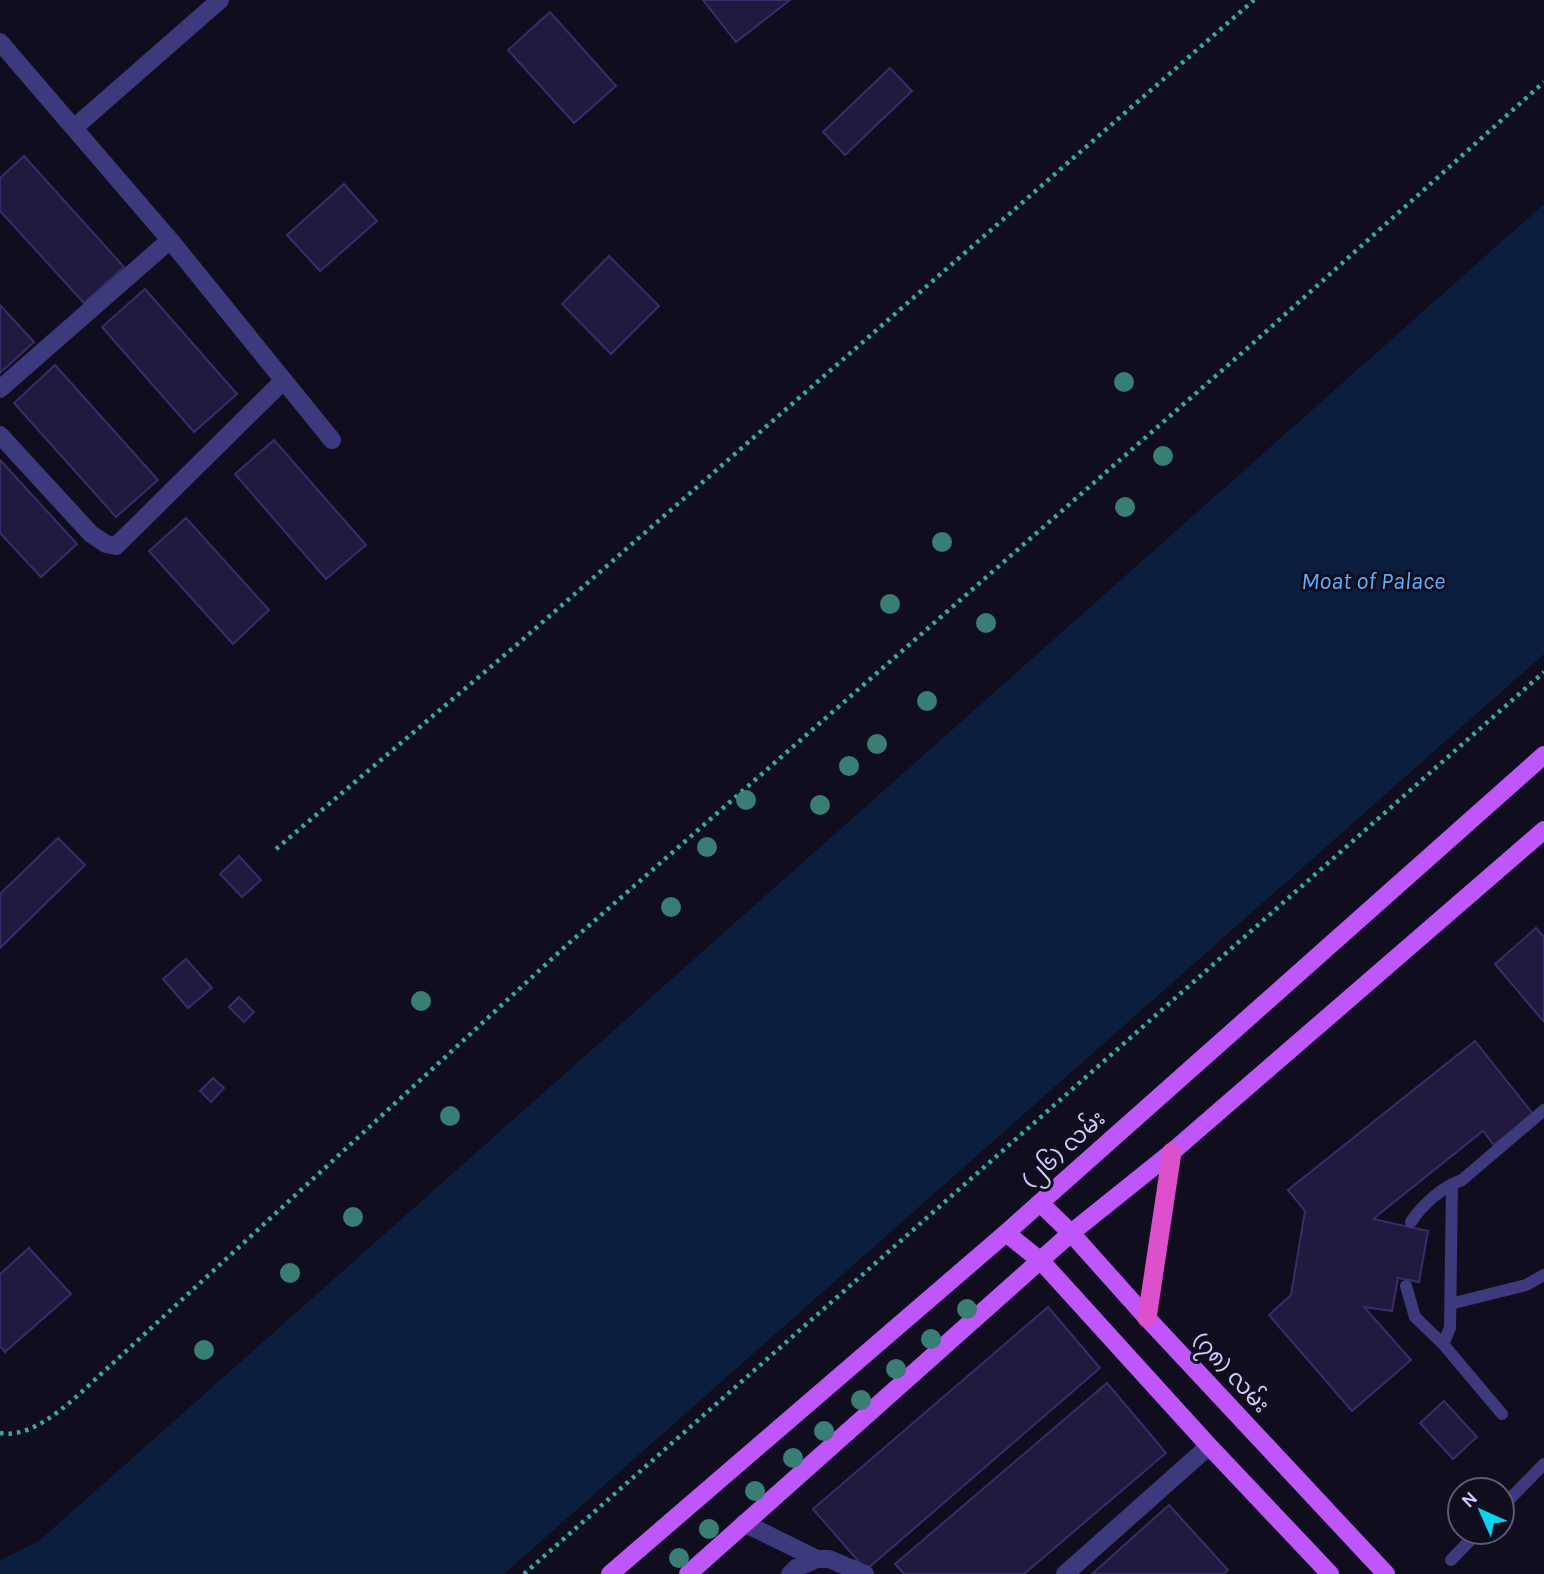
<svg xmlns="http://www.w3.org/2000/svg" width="1544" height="1574" font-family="Karla,'Noto Sans Myanmar',sans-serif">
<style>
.water{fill:#0c1e3e}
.building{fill:#21193e;stroke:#392c6a;stroke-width:2}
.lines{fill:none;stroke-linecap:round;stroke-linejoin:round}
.path{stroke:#31aca6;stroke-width:4.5;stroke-dasharray:3.5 5;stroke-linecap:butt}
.service{stroke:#3c397c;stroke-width:12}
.minor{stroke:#3c397c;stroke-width:18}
.primary{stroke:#bf56fa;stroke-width:18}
.trunk{stroke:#dc50cb;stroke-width:19}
.tree{fill:#397e75}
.labels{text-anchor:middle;stroke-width:6;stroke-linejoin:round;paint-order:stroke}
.street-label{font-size:23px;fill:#d2cbfd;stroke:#100d1e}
.water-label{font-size:24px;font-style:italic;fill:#5caffa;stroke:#100d1e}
</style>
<rect width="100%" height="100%" fill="#100d1e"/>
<path class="water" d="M1544 204V654L504 1574H0V1560L39 1541Z"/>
<path class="building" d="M703 0H790L736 42Z
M550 12 616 86 574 123 508 50Z
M890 68 912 91 845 155 823 132Z
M24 156 124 267 84 303 0 211V178Z
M344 184 377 221 320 271 287 235Z
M609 256 659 306 611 354 562 304Z
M145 289 237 394 194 432 102 327Z
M0 305 34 342 0 373Z
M55 365 158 480 116 517 14 403Z
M274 440 366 545 326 579 235 474Z
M0 460 77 544 41 577 0 533Z
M186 518 269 610 233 644 149 551Z
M58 838 85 865 0 948V894Z
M239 856 261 880 242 897 220 874Z
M1536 928 1544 937V1022L1495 964Z
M186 959 212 988 188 1008 163 979Z
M239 997 254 1012 244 1022 229 1007Z
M1475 1041 1533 1114 1494 1145 1483 1131 1373 1219 1428 1231 1419 1282 1398 1278 1392 1311 1364 1307 1411 1360 1352 1411 1269 1315 1291 1295 1305 1211 1288 1190Z
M213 1078 224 1088 211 1102 200 1091Z
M29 1248 71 1294 5 1352 0 1346V1274Z
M1048 1307 1100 1368 866 1570 813 1509Z
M1107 1383 1166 1453 1024 1574H904L895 1564Z
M1444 1401 1477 1437 1453 1459 1420 1423Z
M1169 1505 1228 1570 1224 1574H1092Z"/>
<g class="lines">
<path class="path" d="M276 849 513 648 1254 0
M0 1433C39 1440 83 1389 111 1365L568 944 1251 345 1544 82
M524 1574 1544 672"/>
<path class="service" d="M1411 1222C1422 1205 1442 1187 1462 1180L1544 1110
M1406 1286 1415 1317 1443 1344 1502 1414
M1450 1304 1526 1285 1544 1275
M1443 1344 1450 1328 1452 1184
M1502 1507 1544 1464
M1451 1560 1478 1532"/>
<path class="minor" d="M0 42 170 240 332 440
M75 127 220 0
M0 389 170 240
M0 435 91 534 106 544 116 546 283 381
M744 1523 817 1559H829L865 1574
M790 1574 796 1568 817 1559
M1065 1574 1209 1446"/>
<path class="primary" d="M1040 1203 1071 1233 1147 1318 1386 1574
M1006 1233 1041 1261 1209 1446 1330 1574
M610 1574 1006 1233 1544 755
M688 1574 1071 1233 1172 1152 1544 830"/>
<path class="trunk" d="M1147 1318 1172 1152"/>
</g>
<g class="tree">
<circle cx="1124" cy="382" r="10"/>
<circle cx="1163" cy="456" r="10"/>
<circle cx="1125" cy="507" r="10"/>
<circle cx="942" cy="542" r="10"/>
<circle cx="890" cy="604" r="10"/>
<circle cx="986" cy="623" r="10"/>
<circle cx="927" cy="701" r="10"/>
<circle cx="877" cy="744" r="10"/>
<circle cx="849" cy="766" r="10"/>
<circle cx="746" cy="800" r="10"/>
<circle cx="820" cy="805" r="10"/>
<circle cx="707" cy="847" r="10"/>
<circle cx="671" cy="907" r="10"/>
<circle cx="421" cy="1001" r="10"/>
<circle cx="450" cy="1116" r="10"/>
<circle cx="353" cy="1217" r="10"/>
<circle cx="290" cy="1273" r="10"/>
<circle cx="967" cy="1309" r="10"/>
<circle cx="931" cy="1339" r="10"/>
<circle cx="204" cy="1350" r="10"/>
<circle cx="896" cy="1369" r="10"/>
<circle cx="861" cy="1400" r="10"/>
<circle cx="824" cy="1431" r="10"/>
<circle cx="793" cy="1458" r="10"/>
<circle cx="755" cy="1491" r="10"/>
<circle cx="709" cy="1529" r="10"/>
<circle cx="679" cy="1558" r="10"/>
</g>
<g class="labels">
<g class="street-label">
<text transform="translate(1063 1149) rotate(-42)" y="8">(၂၆) လမ်း</text>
<text transform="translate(1231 1372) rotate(47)" y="8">(၇၈) လမ်း</text>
</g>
<g class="water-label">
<text x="1373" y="589">Moat of Palace</text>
</g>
</g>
<g transform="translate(1481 1511) rotate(315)"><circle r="33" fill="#100d1e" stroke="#5e5977" stroke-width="2"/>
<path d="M0-5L12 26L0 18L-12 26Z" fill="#07d3ee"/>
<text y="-10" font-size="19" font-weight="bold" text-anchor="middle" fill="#d2cbfd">N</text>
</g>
</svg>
